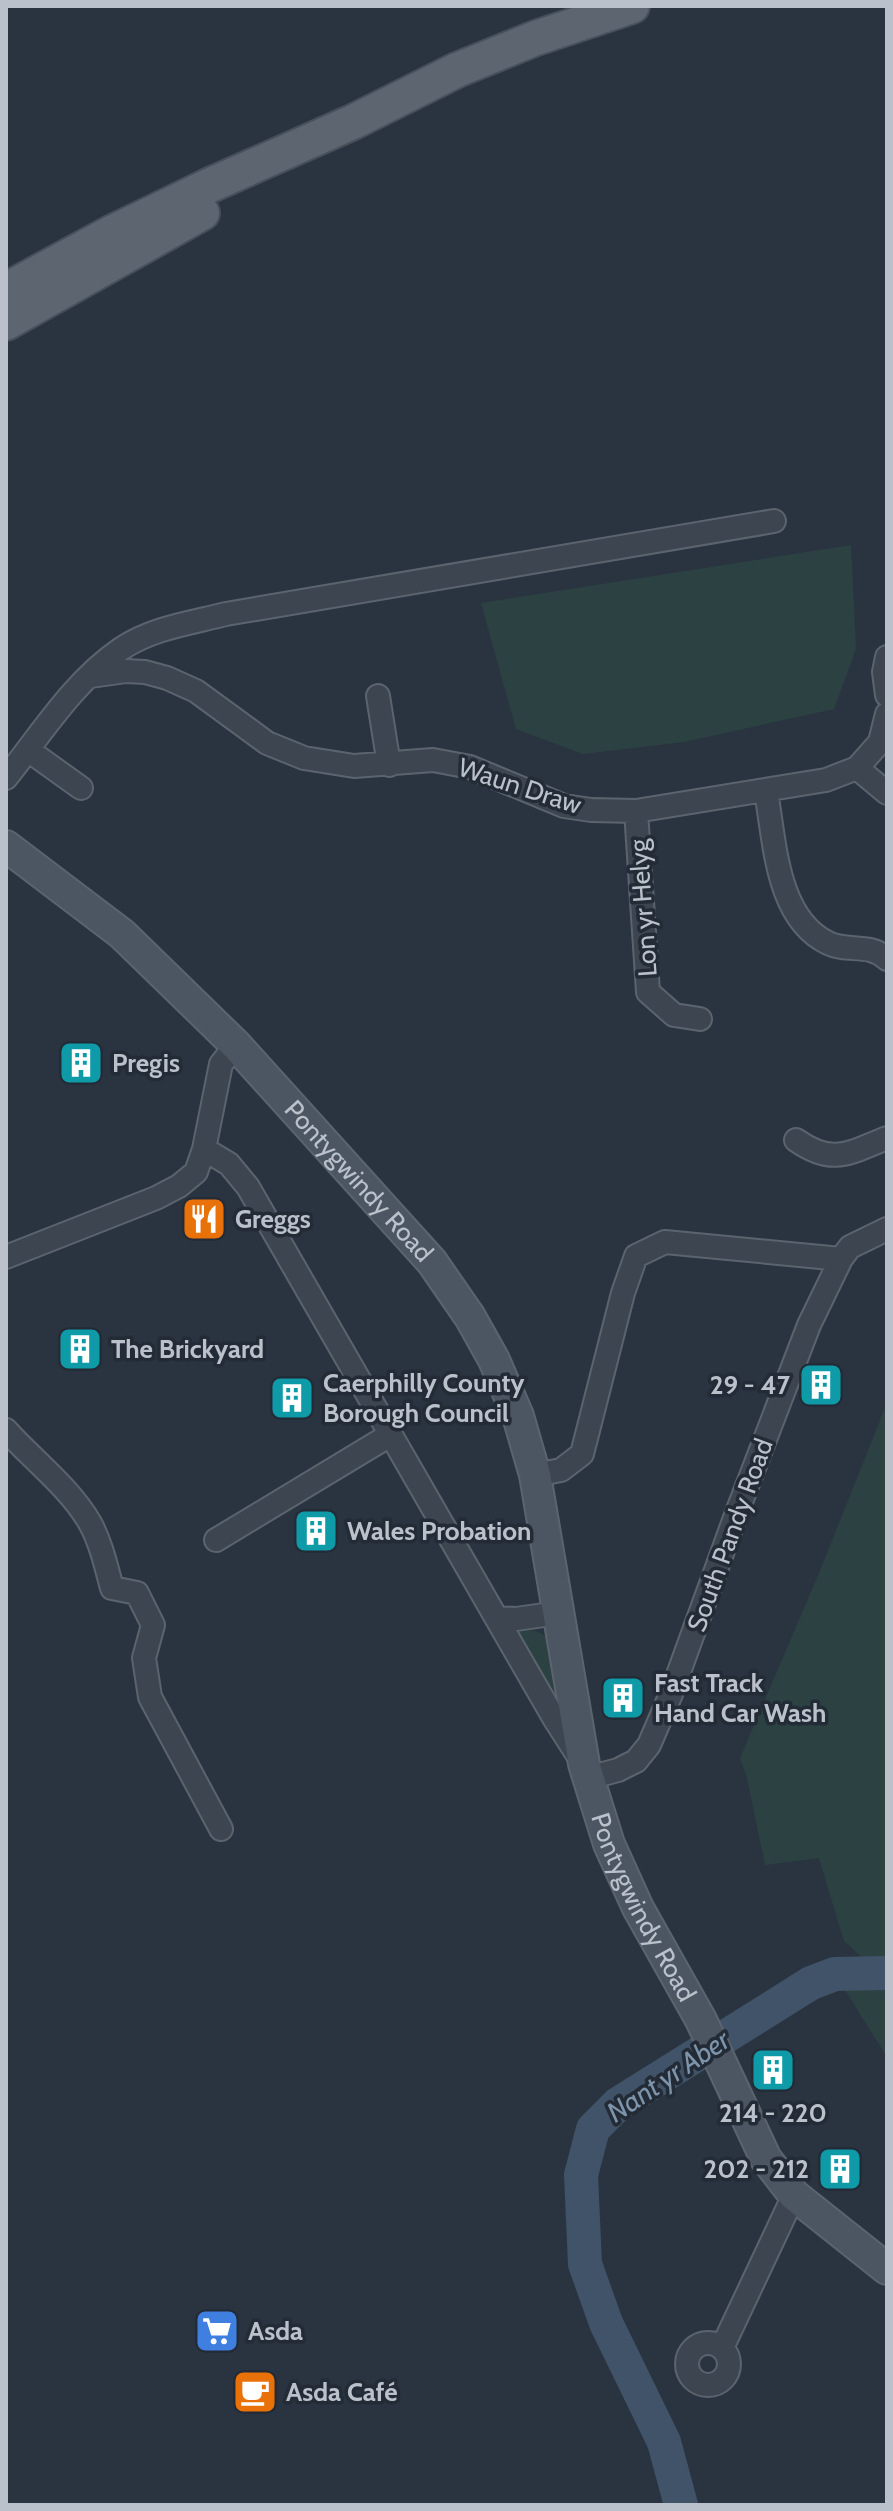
<svg xmlns="http://www.w3.org/2000/svg" width="893" height="2511" font-family="Cabin,sans-serif">
<style>
.green{fill:#2c4242}
.lines{fill:none;stroke-linecap:round;stroke-linejoin:round}
.river{stroke:#415368;stroke-width:34}
.minor-casing{stroke:#5b646e;stroke-width:26}
.secondary-casing{stroke:#5b646e;stroke-width:34}
.primary-casing{stroke:#474f5a;stroke-width:38}
.minor{stroke:#3d4650;stroke-width:22}
.secondary{stroke:#4c5663;stroke-width:30}
.primary{stroke:#5c6570;stroke-width:34}
.labels{text-anchor:middle;stroke-width:7;stroke-linejoin:round;paint-order:stroke}
.street-label{font-size:26px;fill:#bac1ca;stroke:#222b36}
.poi-label{font-size:26px;font-weight:bold;fill:#bac1ca;stroke:#222b36;text-anchor:start}
.water-label{font-size:28px;font-style:italic;fill:#7e94aa;stroke:#222b36}
</style>
<rect width="100%" height="100%" fill="#293440"/>
<path class="green" d="M851 545 856 649 834 709 684 742 583 754 516 729 481 603Z
M887 1403V2057L835 1974H880L844 1941 819 1858 765 1865 747 1778 740 1758 819 1573Z
M520 1631C533 1628 542 1632 551 1642L564 1715 517 1635Z"/>
<g class="lines">
<path class="river" d="M681 2505 664 2442 606 2323 585 2264 581 2175 593 2129 618 2104 811 1983 835 1974 887 1973"/>
<g class="minor-casing">
<path id="minor" d="M887 657 884 672 887 695
M91 676 126 671 145 672 167 678 196 691 267 743 304 758 354 766 433 760 470 767 564 806 591 810 636 811 826 780 857 768 880 742 887 714
M378 696 389 765
M28 750 81 788
M857 768 887 793
M6 778C41 734 74 681 121 649 152 628 191 623 226 614L774 521
M766 792C775 841 776 918 828 943 848 953 869 942 887 959
M636 811 648 992 674 1015 700 1019
M796 1140C833 1166 849 1153 887 1138
M204 1149 229 1164 248 1187 554 1718 579 1757
M6 1257 156 1198 179 1186 196 1172 204 1149 221 1064 236 1045
M6 1430C33 1460 70 1488 90 1523 101 1543 106 1566 112 1588L137 1593 153 1625 144 1658 150 1697 221 1829
M535 1475 561 1470 582 1454 623 1293 636 1256 665 1242 841 1259 850 1247 887 1229
M216 1540 390 1435
M497 1618 516 1619 558 1613
M588 1778 618 1770 636 1761 649 1745 671 1694 736 1515 809 1325 841 1259
M687 2364a21 21 0 1 1 42 0a21 21 0 1 1-42 0Z
M722 2348 794 2195"/>
</g>
<g class="secondary-casing">
<g id="secondary">
<path id="s1" d="M6 846 122 934 236 1045 432 1262 470 1317 494 1360 518 1416 535 1475 584 1764 609 1844 638 1908 701 2020 766 2159 794 2195 887 2269"/>
</g>
</g>
<g class="primary-casing">
<path id="primary" d="M6 290 113 232 206 187 353 122 457 70 536 38 632 6
M6 323 202 213"/>
</g>
<use href="#minor" class="minor"/>
<use href="#secondary" class="secondary"/>
<use href="#primary" class="primary"/>
</g>
<defs>
<g id="building-square" transform="scale(2.3)"><rect x="-9" y="-9" width="18" height="18" rx="4" fill="#0f9aa8" stroke="#222b36"/><path d="M-4-6H4V6H1V3H-1V6H-4ZM-2.5-4.3h1.7v1.8h-1.7ZM.8-4.3h1.7v1.8H.8ZM-2.5-1h1.7V.8h-1.7ZM.8-1h1.7V.8H.8Z" fill="#fff"/></g>
<g id="restaurant-square" transform="scale(2.3)"><rect x="-9" y="-9" width="18" height="18" rx="4" fill="#e8710a" stroke="#222b36"/><path d="M-5-6h1v4h1v-4h1v4h1v-4h1v5L-1.5 .5V6h-2V.5L-5-1ZM5-6V6H3V1.5H1.5Q1.5-4 5-6Z" fill="#fff"/></g>
<g id="supermarket-square" transform="scale(2.3)"><rect x="-9" y="-9" width="18" height="18" rx="4" fill="#3f7fe0" stroke="#222b36"/><path d="M-6-5.5h2.5l.6 2H6L4.5 2H-2.5L-4.4-4H-6ZM-1.5 3.2a1.3 1.3 0 1 0 .1 0ZM3 3.2a1.3 1.3 0 1 0 .1 0Z" fill="#fff"/></g>
<g id="cafe-square" transform="scale(2.3)"><rect x="-9" y="-9" width="18" height="18" rx="4" fill="#e8710a" stroke="#222b36"/><path d="M-5.5-4.5H6V0H3Q3 3.5 0 3.5H-2.5Q-5.5 3.5-5.5 0ZM3-3.2v2h1.7v-2ZM-6 4.5H4V6H-6Z" fill="#fff"/></g>
</defs>
<g fill-rule="evenodd">
<use href="#building-square" x="81" y="1063"/>
<use href="#restaurant-square" x="204" y="1219"/>
<use href="#building-square" x="80" y="1349"/>
<use href="#building-square" x="821" y="1385"/>
<use href="#building-square" x="292" y="1398"/>
<use href="#building-square" x="316" y="1531"/>
<use href="#building-square" x="623" y="1698"/>
<use href="#building-square" x="773" y="2070"/>
<use href="#building-square" x="840" y="2169"/>
<use href="#supermarket-square" x="217" y="2331"/>
<use href="#cafe-square" x="255" y="2392"/>
</g>
<g class="labels">
<g class="street-label">
<text transform="translate(520 786) rotate(18)" y="9">Waun Draw</text>
<text transform="translate(643 908) rotate(-94)" y="9">Lon yr Helyg</text>
<text dy="9" stroke="none"><textPath href="#s1" startOffset="488">Pontygwindy Road</textPath></text>
<text transform="translate(730 1535) rotate(-70)" y="9">South Pandy Road</text>
<text dy="9" stroke="none"><textPath href="#s1" startOffset="1284">Pontygwindy Road</textPath></text>
</g>
<g class="poi-label">
<text x="112" y="1072">Pregis</text>
<text x="235" y="1228">Greggs</text>
<text x="111" y="1358">The Brickyard</text>
<text x="323" y="1392">Caerphilly County<tspan x="323" dy="30">Borough Council</tspan></text>
<text x="790" y="1394" text-anchor="end">29 - 47</text>
<text x="347" y="1540">Wales Probation</text>
<text x="654" y="1692">Fast Track<tspan x="654" dy="30">Hand Car Wash</tspan></text>
<text x="773" y="2122" text-anchor="middle">214 - 220</text>
<text x="809" y="2178" text-anchor="end">202 - 212</text>
<text x="248" y="2340">Asda</text>
<text x="286" y="2401">Asda Café</text>
</g>
<g class="water-label">
<text transform="translate(668 2076) rotate(-34)" y="10">Nant yr Aber</text>
</g>
</g>
<rect width="893" height="2511" fill="none" stroke="#bac1ca" stroke-width="16"/>
</svg>
